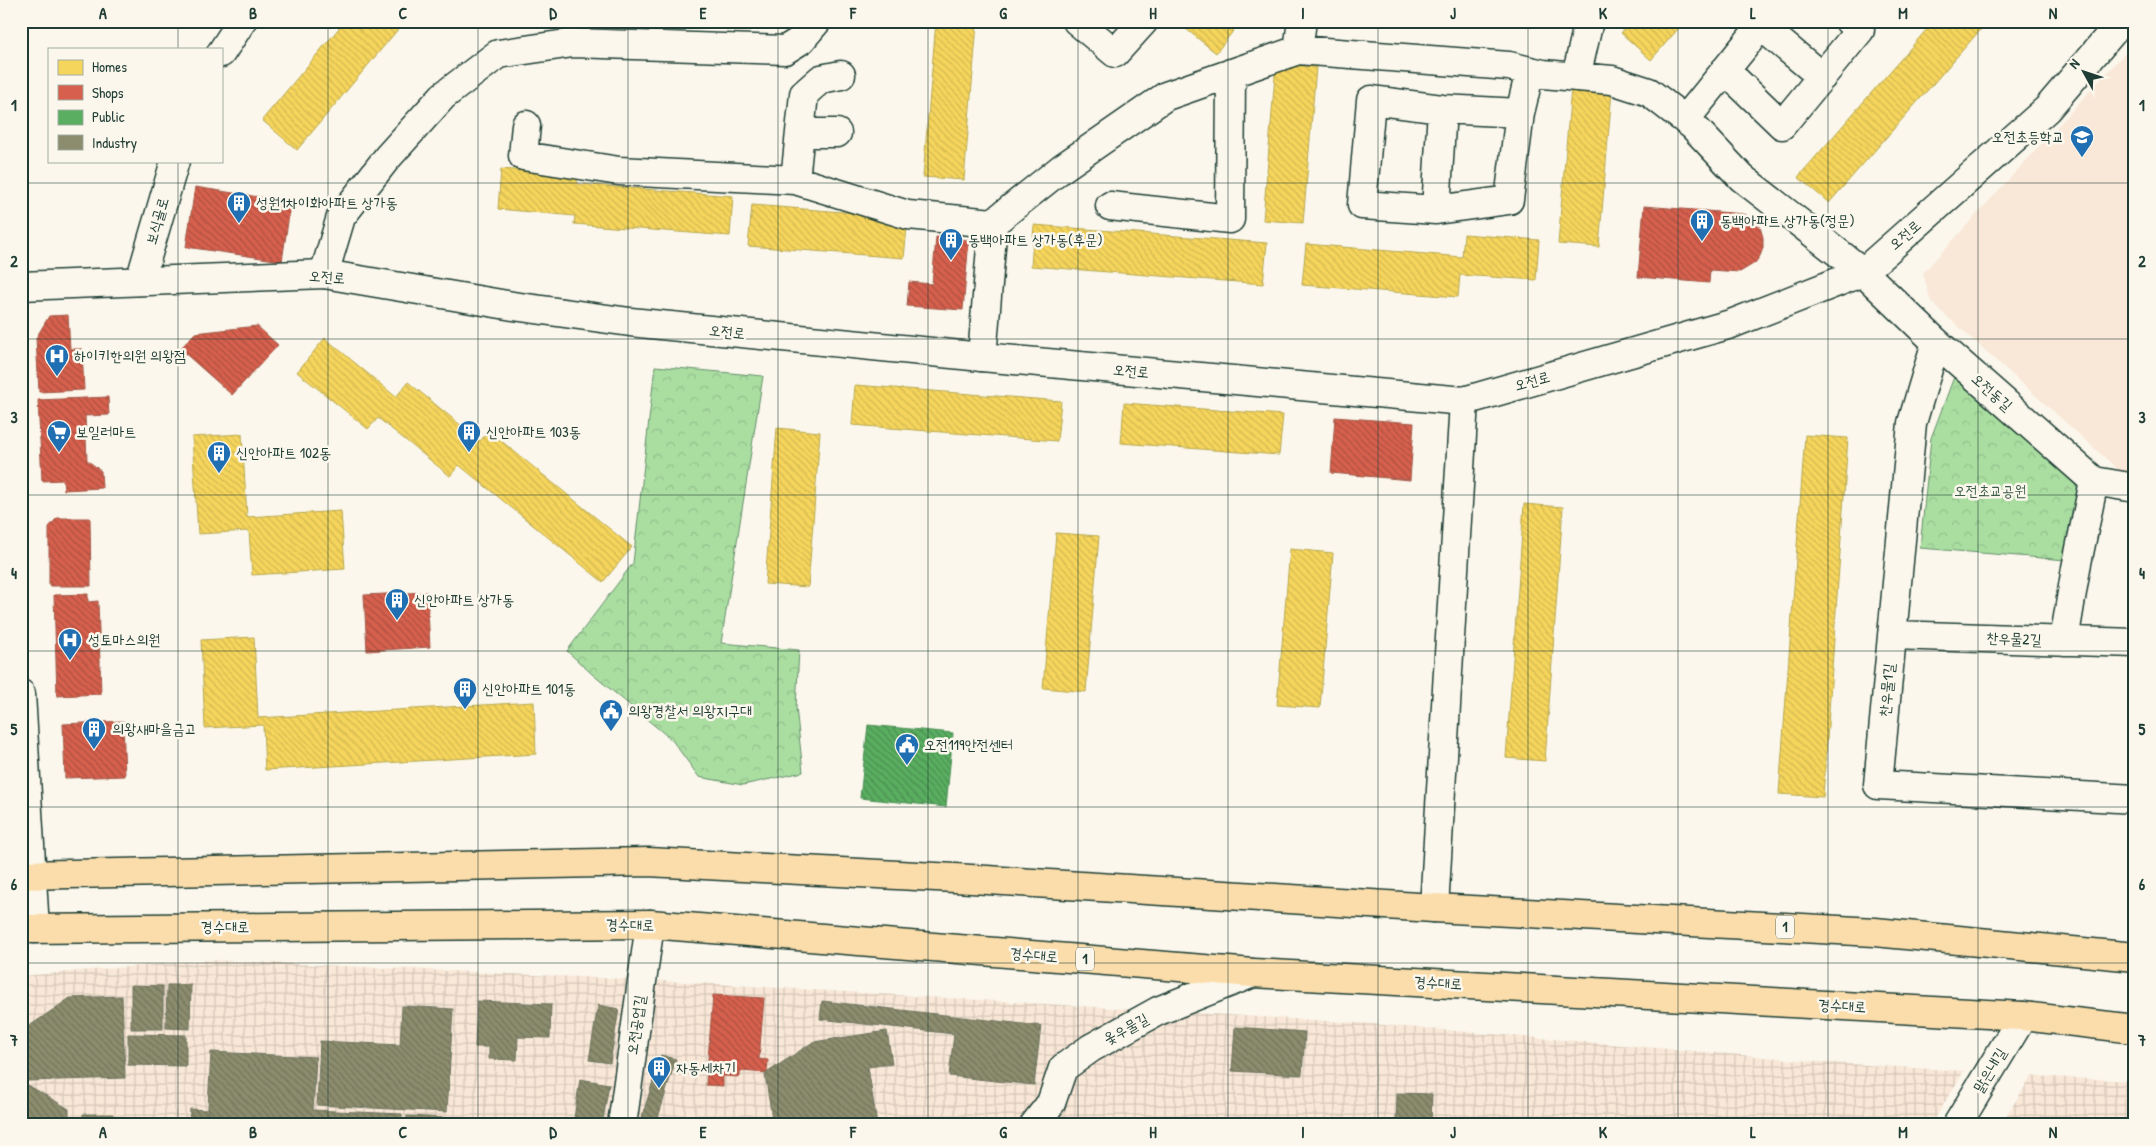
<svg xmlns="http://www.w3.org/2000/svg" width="2156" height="1146" font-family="'Patrick Hand','Poor Story',sans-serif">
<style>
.built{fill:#f9e7d7}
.industrial{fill:url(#industrial-grid)}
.forest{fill:url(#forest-crowns);stroke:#648e6a}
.homes{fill:url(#homes-back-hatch);stroke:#b6a750}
.shops{fill:url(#shops-back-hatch);stroke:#9f5646}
.public{fill:url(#public-back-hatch);stroke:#488c54}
.industry{fill:url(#industry-back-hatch);stroke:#6b745d}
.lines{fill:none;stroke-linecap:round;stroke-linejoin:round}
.street-casing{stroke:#1f3d34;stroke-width:31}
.secondary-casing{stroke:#1f3d34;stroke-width:31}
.primary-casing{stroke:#1f3d34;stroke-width:31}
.street{stroke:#fbf7ec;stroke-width:28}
.secondary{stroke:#fbf7ec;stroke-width:28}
.primary{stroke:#fbddab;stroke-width:28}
.grid{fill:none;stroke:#1f3d34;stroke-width:1;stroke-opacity:0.55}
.labels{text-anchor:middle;stroke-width:5;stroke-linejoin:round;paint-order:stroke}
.shield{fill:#fbf7ec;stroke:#61756b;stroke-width:1}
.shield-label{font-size:14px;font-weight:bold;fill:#1f3d34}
.poi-label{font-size:15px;fill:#1f3d34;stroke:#fbf7ec;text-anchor:start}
.street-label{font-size:15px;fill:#1f3d34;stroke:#fbf7ec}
.park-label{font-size:15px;fill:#3b5d4a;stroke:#fbf7ec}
.neatline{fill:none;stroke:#1f3d34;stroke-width:2}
.grid-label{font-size:16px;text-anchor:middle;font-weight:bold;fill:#1f3d34}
</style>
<defs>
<pattern id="industrial-grid" width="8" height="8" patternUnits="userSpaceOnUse" patternTransform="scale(1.25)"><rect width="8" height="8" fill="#f9e7d7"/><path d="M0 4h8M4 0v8" fill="none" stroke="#d5c7b9"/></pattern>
<pattern id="forest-crowns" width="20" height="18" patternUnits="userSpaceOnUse" patternTransform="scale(1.25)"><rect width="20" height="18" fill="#aadea1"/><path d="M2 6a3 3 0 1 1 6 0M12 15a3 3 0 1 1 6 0" fill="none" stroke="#92bf8b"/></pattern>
<pattern id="homes-back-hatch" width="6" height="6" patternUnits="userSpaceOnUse" patternTransform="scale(1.25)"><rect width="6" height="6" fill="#f6d55c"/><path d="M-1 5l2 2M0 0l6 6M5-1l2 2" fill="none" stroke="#d2b851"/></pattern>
<pattern id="shops-back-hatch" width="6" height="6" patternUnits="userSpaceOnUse" patternTransform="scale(1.25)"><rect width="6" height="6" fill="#d6604d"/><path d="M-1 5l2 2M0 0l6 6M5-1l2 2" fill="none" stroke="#ad5041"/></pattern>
<pattern id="public-back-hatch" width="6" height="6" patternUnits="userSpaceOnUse" patternTransform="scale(1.25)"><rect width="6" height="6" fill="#5aae61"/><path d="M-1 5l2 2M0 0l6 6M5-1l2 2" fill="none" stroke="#4a8f51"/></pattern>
<pattern id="industry-back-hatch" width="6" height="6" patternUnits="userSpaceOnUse" patternTransform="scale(1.25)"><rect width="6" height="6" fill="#8c8c6e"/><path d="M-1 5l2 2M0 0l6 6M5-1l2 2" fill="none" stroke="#72745b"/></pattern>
</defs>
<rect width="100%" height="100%" fill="#fbf7ec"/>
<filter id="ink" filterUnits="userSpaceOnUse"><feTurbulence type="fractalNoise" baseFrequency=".02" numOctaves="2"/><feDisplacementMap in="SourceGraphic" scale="10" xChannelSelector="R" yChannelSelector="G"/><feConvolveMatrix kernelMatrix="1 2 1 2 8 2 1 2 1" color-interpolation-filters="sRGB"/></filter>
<g filter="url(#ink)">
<path class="built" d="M2135 42V473L2121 472 1931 302 1923 273Z"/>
<path class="industrial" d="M209 960 667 981 1360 1023 1835 1063 1964 1071 1931 1125H21V976Z
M2032 1076 2135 1081V1125H2000Z"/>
<path class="forest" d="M655 366 763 376 721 643 799 650 796 707 803 772 743 785 699 777 672 740 592 674 567 651 633 563Z
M1954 377 2084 489 2066 560 1920 548 1931 438Z"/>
<path class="homes" d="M345 21H405L297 150 262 120Z
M936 21 977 24 964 180 923 177Z
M1176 21H1241L1216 53Z
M1631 21H1685L1651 60 1621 33Z
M1934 21H1972L1981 29 1829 203 1798 177Z
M1276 64 1316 67 1303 223 1263 220Z
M1571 88 1612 91 1599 247 1558 244Z
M501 169 578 175 577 184 733 196 730 236 574 224 575 216 498 209Z
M752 205 908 217 904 258 748 246Z
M1034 225 1267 243 1263 284 1031 266Z
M1464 234 1539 240 1536 280 1460 275 1458 297 1302 285 1306 244 1462 257Z
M325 338 396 397 408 382 480 441 489 431 632 547 603 582 459 465 450 476 378 418 368 429 297 372Z
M855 385 1061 401 1057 441 852 425Z
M1124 403 1283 415 1279 455 1121 443Z
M777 428 820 432 808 587 765 584Z
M242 434 247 517 341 511 345 569 252 575 249 531 198 534 192 437Z
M1805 435 1848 438 1823 797 1779 794Z
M1524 504 1563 507 1545 761 1506 758Z
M1056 533 1099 536 1086 692 1043 688Z
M1290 549 1333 553 1320 708 1277 705Z
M254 637 258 718 534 702 536 754 265 770 263 725 205 728 201 640Z"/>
<path class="shops" d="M195 187 291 202 282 261 186 247Z
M1644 206 1744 214 1753 219 1760 227 1763 237V248L1760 256 1755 263 1740 272 1710 270 1709 283 1638 277Z
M936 237 969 240 963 310 907 306 909 282 932 284Z
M68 315 70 349H82L84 390 39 392 36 338 49 316Z
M257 326 278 345 232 395 180 349 195 333Z
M108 397 109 415 85 416 87 460 101 471 102 488 64 490 63 480 42 481 38 400Z
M1335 417 1414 423 1410 480 1331 473Z
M57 518H90L91 586H49V527Z
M427 592 430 647 367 651 364 595Z
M88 594V602L98 601 101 694 57 696 54 595Z
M123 721 125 776 65 778 63 724Z
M713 995 764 998 759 1059 768 1060 767 1073 740 1071V1077L723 1076V1086L706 1085Z"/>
<path class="public" d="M868 725 953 733 946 807 860 798Z"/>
<path class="industry" d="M131 985 163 986V1029H131Z
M167 985H191L190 1029 166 1028Z
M122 996 125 1078 27 1081 25 1029 70 998Z
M477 1001 551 1004 550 1038 518 1037 517 1060 489 1059V1047H475Z
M822 1001 1041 1026 1034 1085 949 1076 954 1034 820 1019Z
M598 1005 619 1009 610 1063 589 1060Z
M402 1006 453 1009 447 1112 317 1105 320 1041 400 1045Z
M1235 1027 1305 1032 1302 1075 1232 1071Z
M887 1031 892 1064 868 1067 877 1125H773L765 1074 813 1042Z
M128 1034 186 1035V1066L128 1065Z
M211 1052 316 1057 313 1110 402 1114V1125H207Z
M661 1055 676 1059 656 1124 641 1120Z
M580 1079 609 1084 602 1125H573Z
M21 1081 69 1109V1125H21Z
M1397 1093 1432 1094 1431 1125H1396Z
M190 1109 208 1110 207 1125H189Z
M83 1114H113V1125H83Z
M407 1116 505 1121V1125H406Z"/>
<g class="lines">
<g class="street-casing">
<path id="street" d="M1077 21 1115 53 1144 21
M1761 26 1822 77
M1298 50 1302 21
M221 53 242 21
M1725 70 1782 125 1860 30 1849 21
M1576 77 1589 21
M1520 113 1442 109 1371 100 1362 205 1436 210 1509 200 1520 113 1530 71
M1685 120 1765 21
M526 125 523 156 619 171 795 180 908 215 993 223 1062 168 1166 96 1298 50 1509 66 1543 74 1612 80 1649 92 1693 126 1742 178 1863 272 1936 342 2094 481 2135 488
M800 133H837
M795 180 804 94 821 79 841 75
M1110 206 1230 219 1231 73
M1436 210 1442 109
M324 274 341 217 387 158 443 96 498 54 573 43 785 50 801 40 817 21
M140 281 175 161
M1936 342 1912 423 1878 785 2135 799
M982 357 993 223
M1892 635 2135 643
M2064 641 2076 568 2094 481
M1434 908 1464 401
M622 1125 650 924
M1034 1125 1051 1103 1063 1068 1091 1048 1158 1011 1253 973
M1957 1125 2023 1016"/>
</g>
<g class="secondary-casing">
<path id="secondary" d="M21 286 324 274 513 306 630 322 982 357 1464 401 1731 324 1863 272 2047 109 2122 21
M21 694 35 929"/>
</g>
<g class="primary-casing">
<path id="primary" d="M21 875 648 862 955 878 1434 908 1875 932 2135 957
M21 929 650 924 1253 973 2023 1016 2135 1029"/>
</g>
<use href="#street" class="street"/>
<use href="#secondary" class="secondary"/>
<use href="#primary" class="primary"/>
</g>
</g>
<path class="grid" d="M178 21V49M328 21V1125M478 21V1125M628 21V1125M778 21V1125M928 21V1125M1078 21V1125M1228 21V1125M1378 21V1125M1528 21V1125M1678 21V1125M1828 21V1125M1978 21V1125M178 161V1125M21 183H2135M21 339H2135M21 495H2135M21 651H2135M21 807H2135M21 963H2135"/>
<defs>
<g id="school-pin" transform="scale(1.25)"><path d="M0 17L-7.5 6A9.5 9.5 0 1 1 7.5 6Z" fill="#1f6fb2" stroke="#fbf7ec"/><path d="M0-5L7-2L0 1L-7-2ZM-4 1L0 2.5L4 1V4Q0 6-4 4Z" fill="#fff"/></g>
<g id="building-pin" transform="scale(1.25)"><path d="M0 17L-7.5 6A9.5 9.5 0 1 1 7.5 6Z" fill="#1f6fb2" stroke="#fbf7ec"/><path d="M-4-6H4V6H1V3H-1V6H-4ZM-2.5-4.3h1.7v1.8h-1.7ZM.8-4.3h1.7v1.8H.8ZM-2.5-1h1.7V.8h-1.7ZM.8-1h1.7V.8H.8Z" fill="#fff"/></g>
<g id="hospital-pin" transform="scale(1.25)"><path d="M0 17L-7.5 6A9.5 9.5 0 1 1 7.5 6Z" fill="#1f6fb2" stroke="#fbf7ec"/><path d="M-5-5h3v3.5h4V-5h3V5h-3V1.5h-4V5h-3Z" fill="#fff"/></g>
<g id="supermarket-pin" transform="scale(1.25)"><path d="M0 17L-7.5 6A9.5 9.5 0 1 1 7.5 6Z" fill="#1f6fb2" stroke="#fbf7ec"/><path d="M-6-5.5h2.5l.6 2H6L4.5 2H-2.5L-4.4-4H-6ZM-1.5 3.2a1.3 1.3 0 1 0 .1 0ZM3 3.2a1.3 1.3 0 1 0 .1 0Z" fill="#fff"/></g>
<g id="civic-pin" transform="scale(1.25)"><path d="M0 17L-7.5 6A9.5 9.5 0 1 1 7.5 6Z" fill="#1f6fb2" stroke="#fbf7ec"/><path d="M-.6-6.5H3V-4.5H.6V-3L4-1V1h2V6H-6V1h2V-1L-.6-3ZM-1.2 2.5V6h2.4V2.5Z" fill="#fff"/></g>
</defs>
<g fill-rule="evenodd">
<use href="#school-pin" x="2082" y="137"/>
<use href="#building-pin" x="239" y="203"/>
<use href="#building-pin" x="1702" y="221"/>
<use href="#building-pin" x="951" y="240"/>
<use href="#hospital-pin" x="57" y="356"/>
<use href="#supermarket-pin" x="59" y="432"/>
<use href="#building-pin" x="469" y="432"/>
<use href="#building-pin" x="219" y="453"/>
<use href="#building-pin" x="397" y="600"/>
<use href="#hospital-pin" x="70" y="640"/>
<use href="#building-pin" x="465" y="689"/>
<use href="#civic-pin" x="611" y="711"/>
<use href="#building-pin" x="94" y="729"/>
<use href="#civic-pin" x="907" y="745"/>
<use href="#building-pin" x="659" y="1068"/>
</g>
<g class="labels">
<g class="shield">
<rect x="1776" y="915.5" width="18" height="23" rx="4"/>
<rect x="1076" y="947.5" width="18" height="23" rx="4"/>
</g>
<g class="shield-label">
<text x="1785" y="932">1</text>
<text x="1085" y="964">1</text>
</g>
<g class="poi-label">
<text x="2064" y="142" text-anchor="end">오전초등학교</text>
<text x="256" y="208">성원1차이화아파트 상가동</text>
<text x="1720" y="226">동백아파트 상가동(정문)</text>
<text x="968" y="245">동백아파트 상가동(후문)</text>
<text x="74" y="361">하이키한의원 의왕점</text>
<text x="76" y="437">보일러마트</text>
<text x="486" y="437">신안아파트 103동</text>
<text x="236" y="458">신안아파트 102동</text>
<text x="414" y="605">신안아파트 상가동</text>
<text x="88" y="645">성토마스의원</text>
<text x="482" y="694">신안아파트 101동</text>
<text x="628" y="716">의왕경찰서 의왕지구대</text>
<text x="112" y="734">의왕새마을금고</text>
<text x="924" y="750">오전119안전센터</text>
<text x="676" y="1073">자동세차기</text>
</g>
<g class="street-label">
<text transform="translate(157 221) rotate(-74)" y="5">보식골로</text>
<text transform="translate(1905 235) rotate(-41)" y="5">오전로</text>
<text transform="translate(327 277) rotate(4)" y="5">오전로</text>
<text transform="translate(727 332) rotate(6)" y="5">오전로</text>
<text transform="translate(1131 371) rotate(5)" y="5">오전로</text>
<text transform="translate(1532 381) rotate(-16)" y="5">오전로</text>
<text transform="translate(1992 392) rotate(41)" y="5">오전동길</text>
<text transform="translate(2014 639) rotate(2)" y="5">찬우물2길</text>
<text transform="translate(1887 690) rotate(-85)" y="5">찬우물1길</text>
<text transform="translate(630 925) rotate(1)" y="5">경수대로</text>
<text x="225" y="932">경수대로</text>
<text transform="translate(1034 955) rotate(5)" y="5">경수대로</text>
<text transform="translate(1438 983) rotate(3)" y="5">경수대로</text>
<text transform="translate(1842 1006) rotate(3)" y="5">경수대로</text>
<text transform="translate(636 1025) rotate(-82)" y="5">오전공업길</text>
<text transform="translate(1126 1029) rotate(-29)" y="5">옻우물길</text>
<text transform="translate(1990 1070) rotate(-59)" y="5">맑은내길</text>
</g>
<g class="park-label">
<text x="1990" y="496">오전초교공원</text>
</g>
</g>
<rect width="2156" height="1146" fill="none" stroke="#fbf7ec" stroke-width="55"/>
<rect x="48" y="48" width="175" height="115" fill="#fbf7ec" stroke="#a3ada2"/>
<rect x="58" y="60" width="25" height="15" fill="#f6d55c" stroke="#a3ada2"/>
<text x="92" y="72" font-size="15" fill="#1f3d34">Homes</text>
<rect x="58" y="85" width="25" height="15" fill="#d6604d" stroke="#a3ada2"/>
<text x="92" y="98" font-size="15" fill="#1f3d34">Shops</text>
<rect x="58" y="110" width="25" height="15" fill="#5aae61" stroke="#a3ada2"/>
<text x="92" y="122" font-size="15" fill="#1f3d34">Public</text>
<rect x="58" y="135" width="25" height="15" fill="#8c8c6e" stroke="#a3ada2"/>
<text x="92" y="148" font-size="15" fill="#1f3d34">Industry</text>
<g transform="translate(2084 72) rotate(310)" stroke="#fbf7ec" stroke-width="4" paint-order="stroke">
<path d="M0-4L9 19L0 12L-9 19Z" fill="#1f3d34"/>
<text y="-8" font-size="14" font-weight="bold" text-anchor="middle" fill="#1f3d34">N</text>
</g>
<rect x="28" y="28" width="2100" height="1090" class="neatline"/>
<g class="grid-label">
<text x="103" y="19">A</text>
<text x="253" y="19">B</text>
<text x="403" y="19">C</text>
<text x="553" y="19">D</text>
<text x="703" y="19">E</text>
<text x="853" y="19">F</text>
<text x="1003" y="19">G</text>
<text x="1153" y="19">H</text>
<text x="1303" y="19">I</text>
<text x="1453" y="19">J</text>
<text x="1603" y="19">K</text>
<text x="1753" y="19">L</text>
<text x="1903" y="19">M</text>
<text x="2053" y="19">N</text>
<text x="14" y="111">1</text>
<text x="2142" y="111">1</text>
<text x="14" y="267">2</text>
<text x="2142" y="267">2</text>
<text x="14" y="423">3</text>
<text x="2142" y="423">3</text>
<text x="14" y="579">4</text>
<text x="2142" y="579">4</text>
<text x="14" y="735">5</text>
<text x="2142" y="735">5</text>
<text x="14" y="890">6</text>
<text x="2142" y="890">6</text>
<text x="14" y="1046">7</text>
<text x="2142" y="1046">7</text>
<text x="103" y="1138">A</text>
<text x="253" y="1138">B</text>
<text x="403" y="1138">C</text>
<text x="553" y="1138">D</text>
<text x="703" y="1138">E</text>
<text x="853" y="1138">F</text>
<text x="1003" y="1138">G</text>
<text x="1153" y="1138">H</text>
<text x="1303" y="1138">I</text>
<text x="1453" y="1138">J</text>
<text x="1603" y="1138">K</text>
<text x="1753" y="1138">L</text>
<text x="1903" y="1138">M</text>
<text x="2053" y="1138">N</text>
</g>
</svg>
